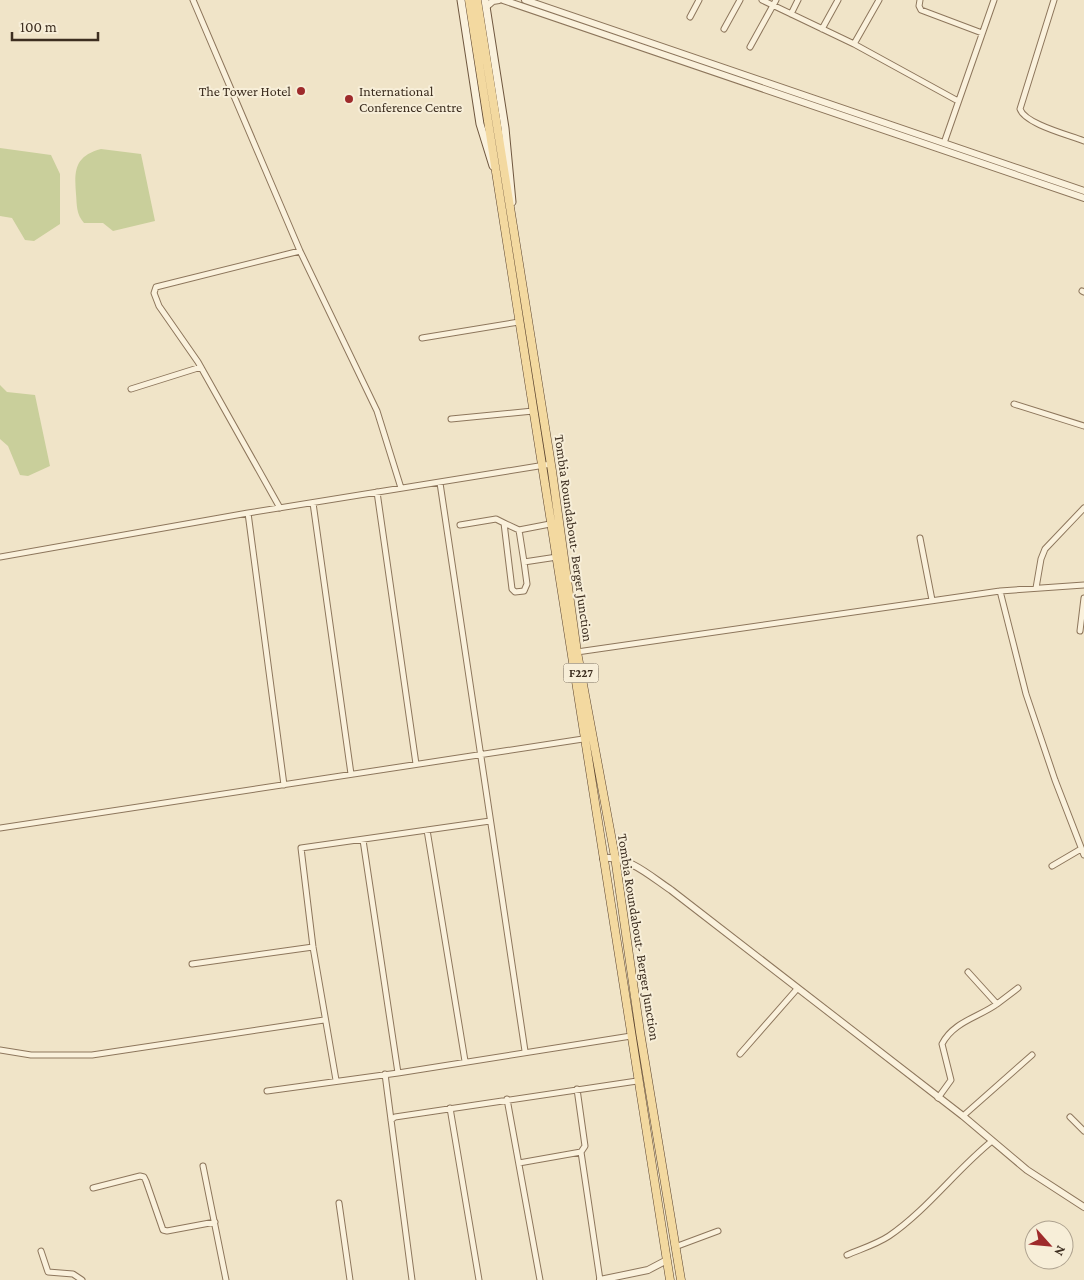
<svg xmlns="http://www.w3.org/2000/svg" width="1084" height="1280" font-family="'Crimson Pro',serif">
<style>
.green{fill:#c9cf9b}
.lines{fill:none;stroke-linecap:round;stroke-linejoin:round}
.minor-casing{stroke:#8d765c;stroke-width:7}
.tertiary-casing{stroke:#8d765c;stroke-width:8}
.secondary-casing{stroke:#6f573f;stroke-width:9}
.primary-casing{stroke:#5b4430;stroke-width:9}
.minor{stroke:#faf1dc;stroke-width:5}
.tertiary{stroke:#faf1dc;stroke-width:6}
.secondary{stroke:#faf1dc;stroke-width:7}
.primary{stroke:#f3d9a0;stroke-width:8}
.poi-dot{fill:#9e2a2b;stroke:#f7eed8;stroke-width:2}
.labels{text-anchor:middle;stroke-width:4;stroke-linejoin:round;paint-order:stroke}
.shield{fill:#f7eed8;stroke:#756857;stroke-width:1}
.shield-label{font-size:12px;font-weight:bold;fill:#3d2e20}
.poi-label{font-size:14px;fill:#3d2e20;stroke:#f7eed8;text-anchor:end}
.street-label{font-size:14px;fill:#3d2e20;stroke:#f7eed8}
</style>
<rect width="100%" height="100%" fill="#f0e4c8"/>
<path class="green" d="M0 148 51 155 60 174V224L34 241 25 240 12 218 0 216Z
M101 149 141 154 155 221 113 231 103 223H84C76 214 77 205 76 194 74 170 75 156 101 149Z
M0 385 7 392 35 395 50 466 28 476 20 475 8 446 0 439Z"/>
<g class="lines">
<g class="minor-casing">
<path id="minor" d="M193 0 300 251 377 411 401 488
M762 0 854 44 958 101
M920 0 919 6 921 10 982 33
M1054 0 1020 109C1025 124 1069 135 1084 141
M791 14 798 0
M690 17 699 0
M724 29 740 0
M822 29 838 0
M854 44 879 0
M750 47 776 0
M944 143 994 0
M1082 291 1084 292
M422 338 519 322
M131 389 201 367
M1014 404 1084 426
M451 419 533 411
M440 483 525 1051
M377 492 416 764
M313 503 351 774
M280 508 198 362 159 306 154 293 156 287 300 251
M248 513 284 785
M504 523 519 530
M550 524 519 530 524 562 557 557
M460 525 496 519 504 523 512 589 515 592 524 591 527 584 524 562
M920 538 932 600
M0 557 248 513 551 464
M1036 588 1041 559 1045 549 1084 508
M1000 591 1026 694 1055 780 1084 855
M1080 631 1084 598
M577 652 1000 591 1084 585
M0 828 583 739
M427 830 465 1061
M363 840 398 1073
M1052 866 1081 849
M192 964 313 947
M997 1004 1018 988
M0 1050 31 1055H92L324 1020
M740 1054 797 989
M385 1074 412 1280
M336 1080 313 947 301 848 490 821
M267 1091 398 1073 631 1036
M938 1098 951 1080 942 1044C953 1022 979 1017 997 1004L968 972
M507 1099 540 1280
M450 1108 479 1280
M963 1116 1032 1055
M1070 1117 1084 1131
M391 1120 395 1117 637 1081
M581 1152 600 1280
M519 1163 581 1152 585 1146 577 1089
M203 1166 226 1280
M93 1188 140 1176 144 1177 146 1181 163 1230 167 1231 215 1222
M339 1203 350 1280
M675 1247 718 1231
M41 1251 48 1272 73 1274 82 1280
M847 1255C861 1249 877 1244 889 1236 927 1210 956 1170 992 1141"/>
</g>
<g class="tertiary-casing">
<path id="tertiary" d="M503 0 1084 198
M525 0 1084 191
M486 7 493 1 499 0
M603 858C629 856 650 876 671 890L963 1116 1027 1170 1084 1207
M600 1280 648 1270 667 1260"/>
</g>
<g class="secondary-casing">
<path id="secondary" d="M461 0 480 124 493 166
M485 0 505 128 512 202"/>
</g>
<g class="primary-casing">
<path id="primary" d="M469 0 670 1280
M477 0 552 471 577 652 615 857 640 1032 681 1280"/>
</g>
<use href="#minor" class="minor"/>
<use href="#tertiary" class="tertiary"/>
<use href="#secondary" class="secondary"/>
<use href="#primary" class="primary"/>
</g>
<g class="poi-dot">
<circle cx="301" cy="91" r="5"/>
<circle cx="349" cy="99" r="5"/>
</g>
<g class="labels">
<rect class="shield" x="563.5" y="663.5" width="35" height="19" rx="4"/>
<g class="shield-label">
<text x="581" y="677">F227</text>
</g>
<g class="poi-label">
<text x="291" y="96">The Tower Hotel</text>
<text x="359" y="96" text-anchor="start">International<tspan x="359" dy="16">Conference Centre</tspan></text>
</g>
<g class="street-label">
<text transform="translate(574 538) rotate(82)" y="5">Tombia Roundabout- Berger Junction</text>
<text transform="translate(639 937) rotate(81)" y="5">Tombia Roundabout- Berger Junction</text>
</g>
</g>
<g transform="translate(1049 1245) rotate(117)"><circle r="24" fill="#f7eed8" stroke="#ada18e"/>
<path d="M0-4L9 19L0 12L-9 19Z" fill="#9e2a2b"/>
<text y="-8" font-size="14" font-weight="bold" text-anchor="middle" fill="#3d2e20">N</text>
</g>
<path d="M12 32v8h86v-8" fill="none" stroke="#3d2e20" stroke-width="2.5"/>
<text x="20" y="32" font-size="15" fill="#3d2e20" stroke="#f7eed8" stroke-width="4" paint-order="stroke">100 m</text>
</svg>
